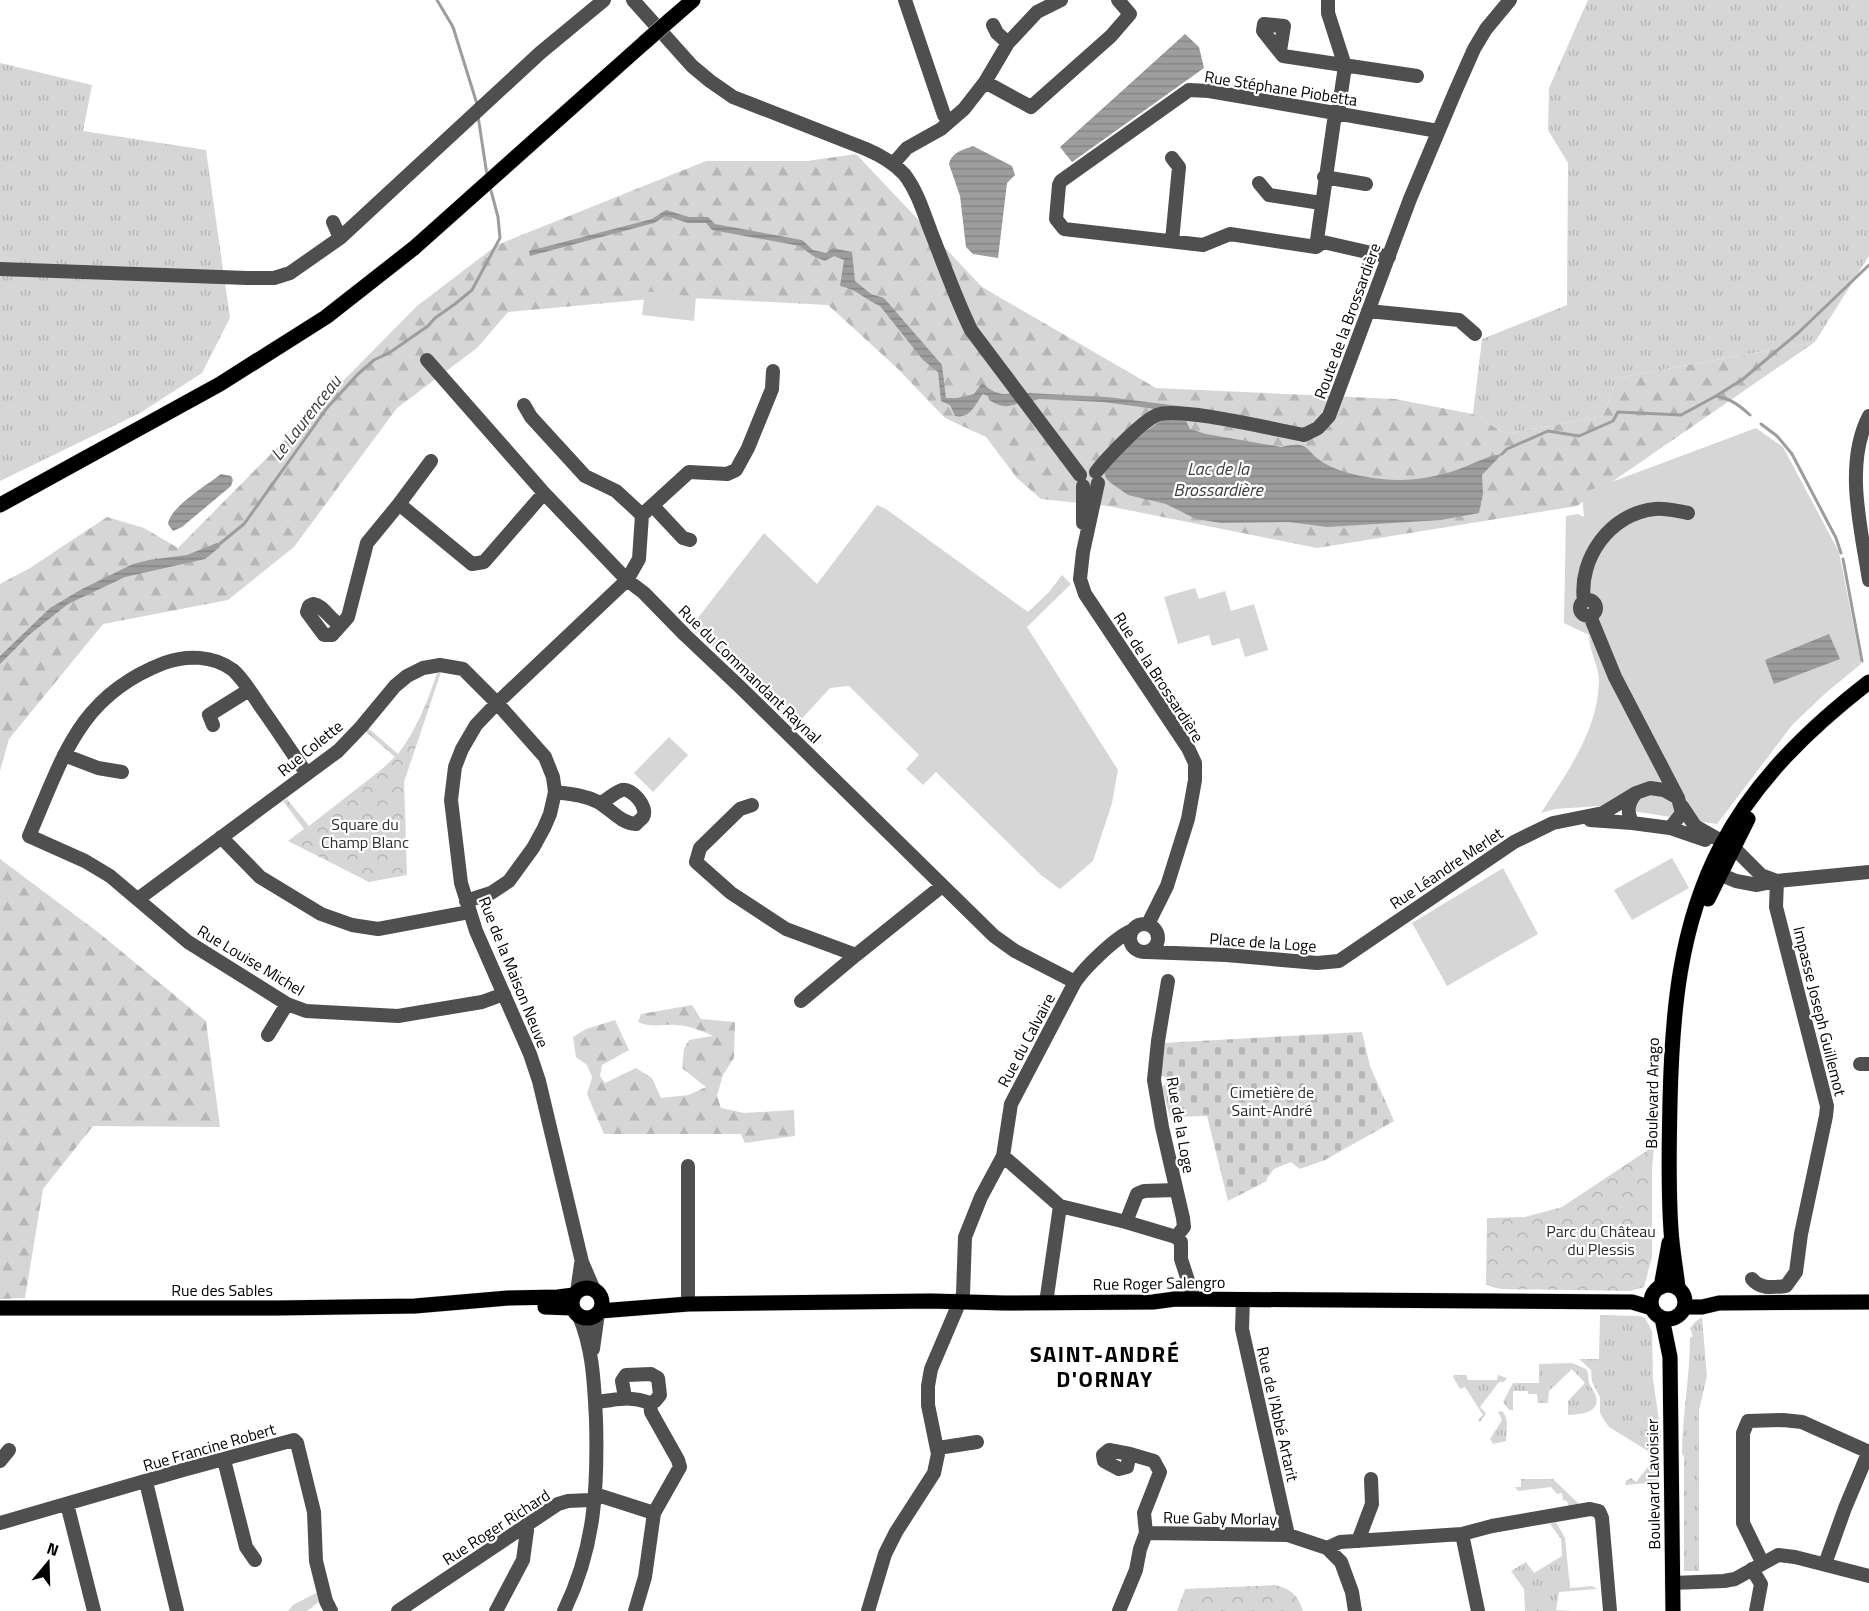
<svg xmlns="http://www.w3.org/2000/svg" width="1869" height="1611" font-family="'Titillium Web',sans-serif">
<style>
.grass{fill:url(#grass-tufts)}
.forest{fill:url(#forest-firs)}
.cemetery{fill:url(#cemetery-stones)}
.park{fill:url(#park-crowns)}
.pitch{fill:#d6d6d6}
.water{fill:url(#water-rules)}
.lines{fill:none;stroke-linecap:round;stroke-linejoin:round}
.stream{stroke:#9d9d9d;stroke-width:3}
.major-casing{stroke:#dbdbdb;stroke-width:16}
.minor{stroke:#4f4f4f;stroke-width:14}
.major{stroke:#000;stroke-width:15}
.major-bridge-casing{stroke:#dbdbdb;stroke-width:16;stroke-linecap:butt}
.major-bridge{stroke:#000;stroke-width:15}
.labels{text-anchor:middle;stroke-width:4.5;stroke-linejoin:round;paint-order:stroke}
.street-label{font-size:16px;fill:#000;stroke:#fff}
.park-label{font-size:16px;fill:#2d2d2d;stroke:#fff}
.water-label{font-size:18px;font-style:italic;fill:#3e3e3e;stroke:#fff}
.district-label{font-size:22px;font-weight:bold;letter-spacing:1.5px;fill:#000;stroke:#fff}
</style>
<defs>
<pattern id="grass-tufts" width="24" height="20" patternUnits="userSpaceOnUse" patternTransform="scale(1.5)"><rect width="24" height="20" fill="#d6d6d6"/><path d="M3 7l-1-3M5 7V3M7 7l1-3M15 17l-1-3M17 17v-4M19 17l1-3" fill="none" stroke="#b6b6b6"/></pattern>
<pattern id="forest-firs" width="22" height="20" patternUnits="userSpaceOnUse" patternTransform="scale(1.5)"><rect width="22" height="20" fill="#d6d6d6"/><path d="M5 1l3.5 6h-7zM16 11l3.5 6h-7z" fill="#b6b6b6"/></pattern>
<pattern id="cemetery-stones" width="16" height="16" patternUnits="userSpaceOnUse" patternTransform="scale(1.5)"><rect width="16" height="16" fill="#d6d6d6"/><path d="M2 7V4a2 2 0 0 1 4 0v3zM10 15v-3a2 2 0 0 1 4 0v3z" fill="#b6b6b6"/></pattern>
<pattern id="park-crowns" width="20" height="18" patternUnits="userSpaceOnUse" patternTransform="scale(1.5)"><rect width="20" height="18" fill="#d6d6d6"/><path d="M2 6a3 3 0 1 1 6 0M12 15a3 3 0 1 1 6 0" fill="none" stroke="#b6b6b6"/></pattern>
<pattern id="water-rules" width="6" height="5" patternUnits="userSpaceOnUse" patternTransform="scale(1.5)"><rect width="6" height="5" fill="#9d9d9d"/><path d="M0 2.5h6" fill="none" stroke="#858585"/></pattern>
</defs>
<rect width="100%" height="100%" fill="#fff"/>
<path class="grass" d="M1588 0H1869V256L1815 342 1617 378 1603 416 1506 434 1473 414 1482 339 1567 305 1568 163 1548 130 1549 88Z
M0 63 92 85 83 131 206 150 230 318 202 373 140 413 0 481Z
M1600 1315 1640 1316 1645 1318 1652 1331 1653 1379 1661 1435V1442L1648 1457V1451L1609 1427 1604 1420 1600 1413V1397L1592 1382 1591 1370 1579 1359H1599Z
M1702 1317 1707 1376 1699 1410V1571H1684V1456L1682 1454C1682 1415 1690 1377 1690 1338L1693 1336 1690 1328 1695 1322Z
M1572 1363 1586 1369C1589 1374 1588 1378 1589 1383 1591 1388 1595 1392 1596 1397 1600 1414 1579 1414 1568 1415V1401L1585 1383 1572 1369 1549 1391 1548 1403H1538L1537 1394H1528V1391H1513V1410H1509L1503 1402 1513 1383H1539V1364Z
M1454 1375H1466L1468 1380H1497L1498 1375 1507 1378 1504 1382H1499L1480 1407 1486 1413 1480 1422 1478 1420 1483 1415 1465 1387 1460 1389 1453 1377Z
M1502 1411C1510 1419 1506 1431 1506 1441L1493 1444 1490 1439 1502 1420 1498 1412Z
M1654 1457 1657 1465 1658 1482 1625 1485 1626 1481 1631 1478 1636 1482 1651 1463 1650 1462Z
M1521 1479H1553L1579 1504 1569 1507 1567 1501 1563 1500 1562 1493 1557 1494 1551 1487 1518 1491 1515 1487H1521Z
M1556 1522 1565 1538 1570 1588 1592 1586 1597 1589 1559 1592 1556 1610 1571 1611H1525L1524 1589 1511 1571 1526 1562 1534 1573 1562 1556 1561 1539 1550 1524Z
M318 1592 320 1601 307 1611H288L293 1605Z"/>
<path class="forest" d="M856 154 982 287 1156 388 1395 399 1473 414 1506 434 1603 416 1617 378 1815 342 1577 506 1317 548 1108 506 1041 499 1017 478 986 437 945 418 897 368 828 305 672 297 508 312 477 348 397 408 294 547 228 600 103 624 9 739 0 771V584L30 568 107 517 144 528 178 548 417 306 497 245 706 161H807Z
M0 859 99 933 206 1021 220 1127 93 1126 43 1189 25 1298 0 1299Z
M692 1005 701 1019 735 1022 734 1058 723 1075 717 1096 721 1108 744 1113 794 1110 795 1136 745 1143 741 1134H604L587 1094 592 1077 587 1065 576 1057 573 1037 586 1029 615 1020 629 1050 602 1065 600 1076 605 1083 636 1068 652 1078 661 1098 689 1095 706 1087 682 1068 684 1049 689 1040 713 1036C701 1030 689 1026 676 1025 662 1024 651 1028 638 1022L641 1014Z"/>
<path class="cemetery" d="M1362 1032 1370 1066 1394 1121 1325 1160 1300 1169 1291 1162 1274 1169 1267 1178V1181L1228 1201 1207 1116 1170 1117 1162 1087 1166 1083 1165 1077 1160 1075 1162 1043Z"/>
<path class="park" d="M441 672 404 782 407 875 369 882 288 841 304 829 283 801 287 799 309 826 382 769 395 757 365 731 368 728 398 754C417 729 427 703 437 673Z
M1654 1146 1652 1170V1257L1644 1287 1630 1291 1501 1289 1486 1285 1487 1218 1525 1217 1562 1207Z
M1276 1585C1292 1590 1298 1595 1303 1611H1177L1185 1589Z"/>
<path class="pitch" d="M645 291 696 297 694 321 642 315Z
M1756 428 1783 447 1839 552 1861 664 1828 691 1793 724 1717 824 1599 806 1555 809 1541 813C1566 774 1598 731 1599 681 1599 666 1589 651 1589 635L1564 623 1566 516 1578 514 1584 517 1582 493Z
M877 505 886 509 1028 612 1049 592 1062 575 1071 584 1027 627 1118 770 1112 803 1093 861 1060 889 1041 875 936 772 923 785 906 769 919 755 849 686 830 688 798 723 723 651 720 654 698 632 696 633 690 628 764 533 817 584Z
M1195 588 1199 599 1225 591 1231 611 1254 604 1268 650 1245 657 1239 638 1212 646 1209 635 1178 644 1164 597Z
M669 737 688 755 653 792 634 773Z
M1672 858 1689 888 1632 920 1614 890Z
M1503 868 1538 934 1447 986 1412 923Z"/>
<path class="water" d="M1185 34 1199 47 1204 68 1072 162 1060 147Z
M973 146 1012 166 1015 175 1007 183 998 258 973 254 966 247 960 196 949 164C952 152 963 150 973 146Z
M666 210 689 217H708L715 224 802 240 813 250 826 253 833 248 852 252 855 281 871 294 884 298 942 365 946 398H957L974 394 982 383C993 392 998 396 1013 393L1019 403C1006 408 1001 407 989 400L988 396 983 394C975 404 971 419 955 416L950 405 941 401 938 372 923 360 880 306C865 300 857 289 840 286L844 260 834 256 825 261 813 256 800 246 712 230 706 223H688L666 216 654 223 530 256 529 251 652 219Z
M1027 393 1107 397 1179 406V408L1156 409 1103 402 1039 399 1029 402 1025 396Z
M1167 418 1186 421 1190 429 1206 434 1281 447C1311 440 1304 451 1324 463 1341 473 1363 477 1382 479 1407 482 1435 478 1459 469 1474 464 1486 456 1502 454L1482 475 1483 494 1479 513 1441 520 1327 527 1289 522 1221 523 1196 519 1166 504 1128 495 1111 483 1106 478 1104 472C1120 454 1145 428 1167 418Z
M221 474 231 476 233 480 231 486 182 527 173 531 168 524C170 507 207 485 221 474Z
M217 543 220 547 205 559 125 577 68 604 29 635 0 664V656L50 608 82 589 133 564 149 560 187 555Z
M1829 634 1840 659 1774 684 1765 660Z"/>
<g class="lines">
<path class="stream" d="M437 0 453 27 477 104
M478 116 487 175
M1716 396C1731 399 1739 405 1750 415
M1761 424 1777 436 1792 454 1836 538 1841 553
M1502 454 1507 449 1548 431 1579 436 1613 421 1618 412 1681 415 1716 396 1743 379 1798 333 1869 265
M217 546 244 524 327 408 358 374 374 360 389 353 428 326 435 318 455 304 472 290 500 238 498 217 490 187
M1843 559 1862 661"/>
<g class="major-casing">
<path id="major" d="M670 20 693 0
M0 505 220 384 326 317 414 248 645 42
M1708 899 1748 819
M1651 1302a17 17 0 1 1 34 0a17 17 0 1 1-34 0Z
M1661 1287 1669 1243
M1678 1288C1676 1269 1672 1249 1671 1230 1668 1187 1669 1145 1670 1102 1672 1014 1679 926 1721 846 1755 780 1811 727 1869 682
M572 1303a15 15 0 1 1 30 0a15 15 0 1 1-30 0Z
M545 1307 573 1308
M1685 1307H1702L1719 1303 1869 1302
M0 1308H277L415 1306 508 1298 558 1297 574 1295
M600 1311 688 1304 931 1301 1004 1303 1153 1302 1175 1299 1632 1302 1652 1308
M1662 1318 1670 1357 1673 1611"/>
</g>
<path class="minor" d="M633 0 692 66 710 81 733 97 866 149C880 155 894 163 904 174 917 190 924 214 931 232 944 265 956 299 971 330L1080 475
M905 0 944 115 949 122
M993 25 997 33 1008 43
M1280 51 1284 26 1264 24 1263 31 1283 56 1417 76
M985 82 1031 107 1111 36 1130 14 1118 0
M893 164 907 148 941 129 964 109 985 82 1008 43 1037 12 1061 0
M1324 177 1366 184
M1259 183 1269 195 1321 203
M333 222 340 238
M1172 241 1179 167 1172 158
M1316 247 1334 121 1338 114 1345 66 1328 13V0
M1389 257 1323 242 1316 247 1230 234 1203 245 1064 229 1056 219 1059 185 1061 181 1189 90 1209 91 1438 131
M0 269 247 278H274L290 273 340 238 540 53 604 0
M1368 311 1459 320 1475 334
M427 360 544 493 627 580 644 593 685 635 740 687 994 936 1015 951 1075 982
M524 405 531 417 585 476 616 491 642 515
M1869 416C1844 464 1861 528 1869 580
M1096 472C1106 459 1142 421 1157 415 1178 406 1276 430 1304 435L1318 428 1329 416 1410 199 1455 92 1474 49 1486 29 1510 0
M1098 483 1083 552 1080 579 1085 594 1188 748 1195 763V780L1188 819 1167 886 1148 924
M399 504 431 461
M653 506 683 538 690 540
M1083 523V486
M1580 608a8 8 0 1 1 16 0a8 8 0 1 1-16 0Z
M1584 601C1578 558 1611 513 1655 509 1666 508 1677 511 1688 513
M1590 616 1615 677 1678 798
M341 625C329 620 325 606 313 604L309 606 307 612 324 635H332L348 617 367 543 399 504 472 564 484 562 544 493
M213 725 209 715 249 690
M64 755 98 768 122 772
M307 774C292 753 278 731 263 710 254 697 245 681 233 670 213 655 186 655 164 663 78 696 63 758 29 836L85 861 110 876 188 942 287 1004 306 1011 398 1016 482 1002 504 994
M555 792C570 794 584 795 598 802 611 809 620 823 636 824 638 821 641 820 643 817 649 807 631 787 622 790 615 792 607 800 601 803
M752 805 740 809 700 848 696 862 731 893 786 929 856 955 942 886
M1681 805 1695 826 1734 848 1761 875 1777 881
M1590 820 1632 823
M1670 828 1705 840
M221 837 260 877 321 914 352 925 378 929 469 912
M1712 871 1736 881 1757 885 1777 881 1869 872
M138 899 338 751 361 727 395 686 407 676 423 668 440 665 463 669 497 703 545 757 553 777 555 792 550 814 544 828 533 848 509 881 491 893 466 901
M1130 938a14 14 0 1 1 28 0a14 14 0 1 1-28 0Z
M1147 952 1226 955 1317 963 1339 961 1514 842 1553 823 1603 813 1636 793 1650 788 1664 790 1678 798 1682 813 1670 828 1632 823C1627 811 1627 804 1636 793
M1168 981 1158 1041 1154 1080 1162 1127 1183 1218 1184 1227 1176 1237
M801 1001 856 955
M268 1035 287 1004
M1860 1064H1869
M1003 1156 1060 1206 1126 1222 1176 1237 1181 1242V1259L1194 1299
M1126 1222 1137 1194 1144 1191 1176 1190
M1752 1279C1761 1290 1774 1287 1786 1286L1796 1272 1801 1234 1826 1116 1827 1106 1776 907 1777 881
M594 1290 582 1262 539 1081 530 1054 476 931 461 883 451 800 455 767 462 749 476 725 497 703 627 580 639 559 642 515 689 472 727 474 736 470 748 448 772 389 773 371
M577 1292 581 1264
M1243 1299 1242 1329 1288 1535
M1046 1303 1060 1206
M688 1304V1166
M593 1349 598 1313
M596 1402C618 1400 628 1395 650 1403L655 1401 660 1395 658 1378 651 1374 626 1375 622 1381 625 1397
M938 1448 977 1442
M1130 1454 1127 1467 1119 1469 1104 1461 1103 1455 1109 1450 1130 1454 1154 1461 1160 1472 1144 1513 1146 1533
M224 1460 246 1547 255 1560
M0 1461 9 1450
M146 1482 177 1611
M67 1504 94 1611
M0 1523 183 1470 294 1440 297 1443 314 1512 316 1561 326 1601 331 1611
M1146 1533 1288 1535 1327 1548 1341 1562 1352 1592 1355 1611
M1462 1534 1478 1611
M1358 1541 1372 1504 1371 1479
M1327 1548 1340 1542 1462 1534 1492 1526 1590 1509 1599 1511 1602 1518 1610 1611
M1762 1562 1743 1523V1433L1748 1421 1783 1420 1802 1422 1869 1452
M1825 1564 1845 1508 1869 1451
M1752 1569 1761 1584 1756 1611
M1672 1583 1724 1581 1735 1579 1778 1555 1795 1557 1869 1576
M398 1611 558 1504 568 1501 590 1500 601 1496 654 1513
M496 1611 523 1560 528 1523
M564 1611C595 1548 598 1488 596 1419 594 1383 593 1349 579 1316
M635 1611 645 1577 654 1513 680 1467 678 1460 651 1412 650 1403
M868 1611 885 1554 896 1532 934 1473 938 1454 928 1405V1386L931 1369 963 1294 965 1237 981 1197 1003 1156 1011 1104 1075 982C1085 967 1115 938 1131 931
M1119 1611 1136 1570 1140 1549 1146 1533"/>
<use href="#major" class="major"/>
<g class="major-bridge-casing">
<path id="major-bridge" d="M645 42 670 20"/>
</g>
<use href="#major-bridge" class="major-bridge"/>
</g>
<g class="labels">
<g class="street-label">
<text transform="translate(1281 88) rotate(9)" y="6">Rue Stéphane Piobetta</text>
<text transform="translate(1347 321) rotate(-70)" y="6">Route de la Brossardière</text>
<text transform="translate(750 674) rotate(44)" y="6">Rue du Commandant Raynal</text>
<text transform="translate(1159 677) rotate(57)" y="6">Rue de la Brossardière</text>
<text transform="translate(310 748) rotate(-39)" y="6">Rue Colette</text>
<text transform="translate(1446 868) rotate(-34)" y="6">Rue Léandre Merlet</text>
<text transform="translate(1263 942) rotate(4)" y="6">Place de la Loge</text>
<text transform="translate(251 960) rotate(31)" y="6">Rue Louise Michel</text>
<text transform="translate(514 972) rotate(68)" y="6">Rue de la Maison Neuve</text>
<text transform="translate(1820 1011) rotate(76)" y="6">Impasse Joseph Guillemot</text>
<text transform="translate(1026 1040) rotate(-62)" y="6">Rue du Calvaire</text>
<text transform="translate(1652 1093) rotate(-89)" y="6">Boulevard Arago</text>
<text transform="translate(1181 1125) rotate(80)" y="6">Rue de la Loge</text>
<text transform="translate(1159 1283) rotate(-1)" y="6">Rue Roger Salengro</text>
<text x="222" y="1296">Rue des Sables</text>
<text transform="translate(1278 1414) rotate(77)" y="6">Rue de l'Abbé Artarit</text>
<text transform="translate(209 1447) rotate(-16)" y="6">Rue Francine Robert</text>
<text transform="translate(1653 1484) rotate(-91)" y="6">Boulevard Lavoisier</text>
<text transform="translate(1220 1518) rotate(1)" y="6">Rue Gaby Morlay</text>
<text transform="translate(496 1527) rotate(-33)" y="6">Rue Roger Richard</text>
</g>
<g class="park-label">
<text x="365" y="830">Square du<tspan x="365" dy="18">Champ Blanc</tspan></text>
<text x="1272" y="1098">Cimetière de<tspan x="1272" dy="18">Saint-André</tspan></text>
<text x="1601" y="1237">Parc du Château<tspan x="1601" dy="18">du Plessis</tspan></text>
</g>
<g class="water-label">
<text transform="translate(306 418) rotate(-52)" y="6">Le Laurenceau</text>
<text x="1218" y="475">Lac de la<tspan x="1218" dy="21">Brossardière</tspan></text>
</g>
<g class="district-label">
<text x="1105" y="1362">SAINT-ANDRÉ<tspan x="1105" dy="25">D'ORNAY</tspan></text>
</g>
</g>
<g transform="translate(48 1563) rotate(19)" stroke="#ffffff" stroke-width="4.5" paint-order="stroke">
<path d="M0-4.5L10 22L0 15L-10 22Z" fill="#000000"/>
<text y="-9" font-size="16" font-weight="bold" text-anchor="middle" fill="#000000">N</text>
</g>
</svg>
